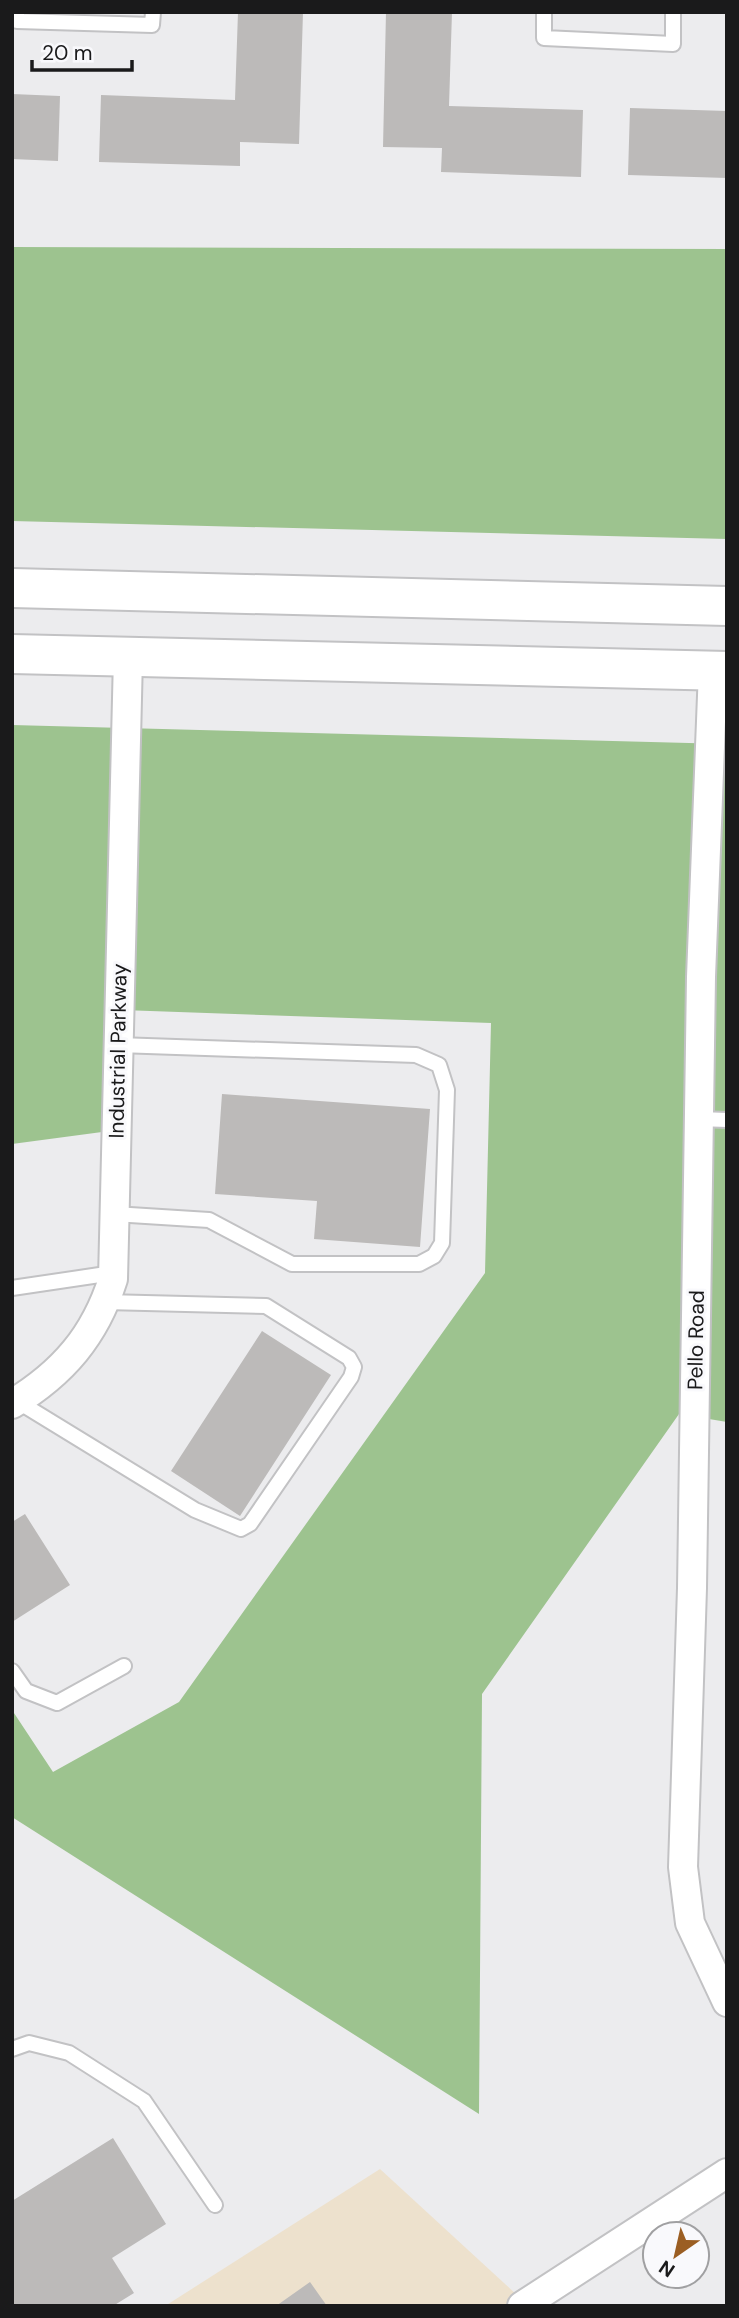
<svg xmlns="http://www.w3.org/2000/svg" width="739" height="2318" font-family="'DM Sans',sans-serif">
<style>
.education{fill:#ede1cd}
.forest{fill:#9dc38f}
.building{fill:#bcbab9}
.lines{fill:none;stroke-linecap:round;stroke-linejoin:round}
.service-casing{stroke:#c2c2c4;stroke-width:18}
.minor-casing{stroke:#c2c2c4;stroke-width:32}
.trunk-casing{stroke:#c2c2c4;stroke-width:42}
.service{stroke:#fff;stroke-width:14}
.minor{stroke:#fff;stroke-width:28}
.trunk{stroke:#fff;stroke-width:38}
.labels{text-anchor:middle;stroke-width:6;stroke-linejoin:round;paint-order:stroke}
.street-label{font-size:21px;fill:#1a1a1b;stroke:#f9f9fc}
</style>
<rect width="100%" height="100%" fill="#ececee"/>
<path class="education" d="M380 2169 529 2306H165Z"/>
<path class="forest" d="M12 247 727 249V539L12 521Z
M12 725 727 744V1422L679 1414 482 1694 479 2114 12 1817V1710L53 1772 179 1702 485 1273 491 1023 122 1010 117 1130 12 1144Z"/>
<path class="building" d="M238 12H303L299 144 240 142V166L99 162 101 95 235 100Z
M386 12H452L449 106 583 110 581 177 441 172 442 148 383 147Z
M12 94 60 96 58 161 12 159Z
M630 108 727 111V178L628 175Z
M222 1094 430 1109 420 1247 314 1239 317 1201 215 1194Z
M262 1331 331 1375 240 1516 171 1471Z
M25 1514 70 1585 12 1622V1522Z
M113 2138 166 2224 112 2258 134 2293 113 2306H12V2201Z
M310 2282 327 2306H276Z"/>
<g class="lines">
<g class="service-casing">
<path id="service" d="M17 12V21L152 25 153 12
M544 12V38L673 44V12
M699 1119 727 1120
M114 1214 209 1220 292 1264H419L434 1256 442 1243 447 1090 439 1065 416 1055 118 1045
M12 1288 113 1273
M17 1401 195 1510 241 1529 250 1524 351 1377 354 1367 349 1358 266 1306 105 1302
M12 1671 26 1691 57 1703 124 1666
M12 2049 29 2043 69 2053 144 2101 215 2205"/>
</g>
<g class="minor-casing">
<path id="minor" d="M713 670 701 977 692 1588 683 1867 690 1923 727 2002
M12 1404C63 1373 95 1336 113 1279L128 657
M522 2306 727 2173"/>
</g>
<g class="trunk-casing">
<path id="trunk" d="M12 588 727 606
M12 654 727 671"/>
</g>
<use href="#service" class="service"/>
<use href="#minor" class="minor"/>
<use href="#trunk" class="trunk"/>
</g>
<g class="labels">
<g class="street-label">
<text transform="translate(118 1051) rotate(-89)" y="7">Industrial Parkway</text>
<text transform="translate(696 1340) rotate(-89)" y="7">Pello Road</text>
</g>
</g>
<rect width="739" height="2318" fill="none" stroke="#1a1a1b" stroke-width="28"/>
<g transform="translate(676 2255) rotate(214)"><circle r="33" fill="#f9f9fc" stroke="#a0a0a2" stroke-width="2"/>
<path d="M0-5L12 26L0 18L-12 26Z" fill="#9b5e23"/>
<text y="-10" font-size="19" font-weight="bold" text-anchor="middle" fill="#1a1a1b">N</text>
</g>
<path d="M32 60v10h100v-10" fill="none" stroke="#1a1a1b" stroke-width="3.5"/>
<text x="42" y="60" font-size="21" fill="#1a1a1b" stroke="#f9f9fc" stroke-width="5" paint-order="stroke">20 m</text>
</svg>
